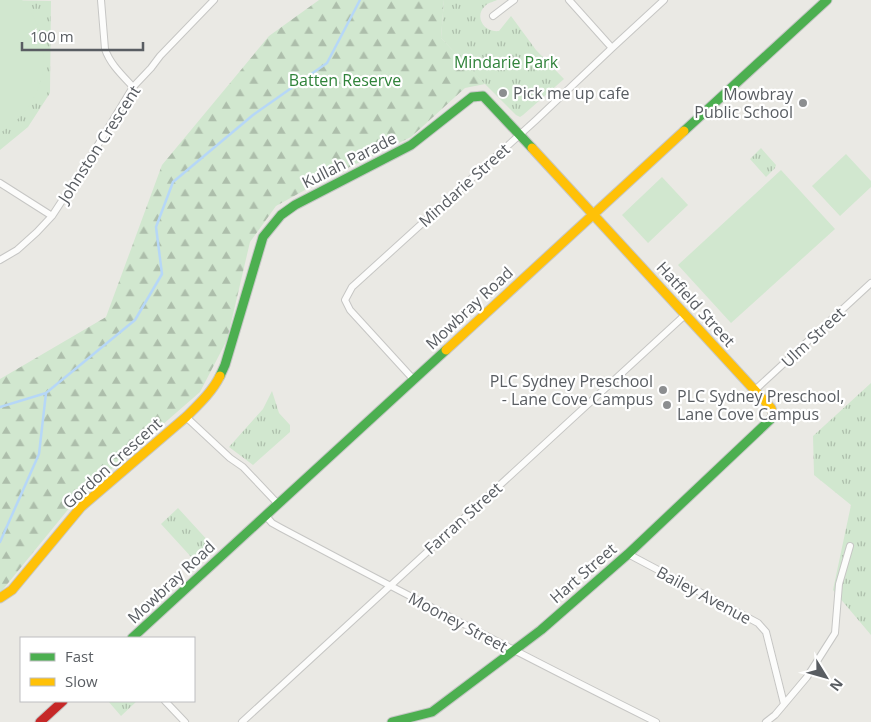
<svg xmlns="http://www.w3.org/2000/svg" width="871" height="722" font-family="'Open Sans',sans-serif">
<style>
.forest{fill:url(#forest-firs)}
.park{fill:url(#park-tufts)}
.pitch{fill:#d1e7cf}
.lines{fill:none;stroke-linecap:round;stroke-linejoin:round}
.stream{stroke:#b6d7f7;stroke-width:2.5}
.street-casing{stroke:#c6c6c4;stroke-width:8}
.fast-casing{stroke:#c6c7c6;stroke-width:11}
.slow-casing{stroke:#c6c7c6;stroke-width:11}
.jam-casing{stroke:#c6c7c6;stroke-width:11}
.street{stroke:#fcfcfb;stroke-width:6}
.fast{stroke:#4caf50;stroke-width:9}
.slow{stroke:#ffc107;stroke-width:9}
.jam{stroke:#c62828;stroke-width:9}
.poi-dot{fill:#8c8e90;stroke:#fff;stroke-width:2}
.labels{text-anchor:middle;stroke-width:4.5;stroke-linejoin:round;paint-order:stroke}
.park-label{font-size:16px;fill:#30833a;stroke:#fff}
.poi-label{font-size:16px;fill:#595d62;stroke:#fff;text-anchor:start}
.street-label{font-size:16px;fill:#595d62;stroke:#fff}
</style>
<defs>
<pattern id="forest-firs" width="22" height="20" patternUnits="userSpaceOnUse" patternTransform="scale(1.25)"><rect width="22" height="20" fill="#d1e7cf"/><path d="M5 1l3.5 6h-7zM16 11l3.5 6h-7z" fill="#adbeab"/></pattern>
<pattern id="park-tufts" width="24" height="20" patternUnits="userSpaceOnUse" patternTransform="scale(1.25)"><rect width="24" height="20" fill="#d1e7cf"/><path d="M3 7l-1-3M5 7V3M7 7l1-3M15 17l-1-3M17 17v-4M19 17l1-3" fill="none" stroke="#adbeab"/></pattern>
</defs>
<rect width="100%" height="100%" fill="#eae9e4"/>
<path class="forest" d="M319 0H444L441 38 485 84 465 88 411 137 323 180 276 206 250 242 227 340 200 392 75 501 0 593V379L106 317 162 165 269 36Z"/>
<path class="park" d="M0 0 51 1 50 93 28 127 0 150Z
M444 0H497C493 2 488 3 486 5 473 16 484 33 499 31L511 16 536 50 564 79 523 115 520 117 516 115 475 74 441 38Z
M761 148 776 165 775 168 766 177 750 159Z
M871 383V635L833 590 851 505 814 475 813 436Z
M272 391 279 413 290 425V432L253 465 229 447 263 409Z
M178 508 210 543 193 559 161 524Z
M108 701H137L121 716Z"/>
<path class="pitch" d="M0 0H22L24 2C28 8 33 15 36 22 54 66 40 108 0 133Z
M846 154 871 181V187L840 216 812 186Z
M781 170 835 229 731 323 678 265Z
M662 177 688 205 648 243 622 215Z"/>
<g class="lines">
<path class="stream" d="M0 407 46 393
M0 542 39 454 46 393 135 320 162 274 156 227 173 182 253 115 327 63 360 0"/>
<g class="street-casing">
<path id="street" d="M101 0 105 49C110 64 122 75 133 87
M569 0 612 48
M493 16 514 0
M0 183 52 216
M0 260 17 250 37 232 52 216 90 158 133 87 151 68 160 56 214 0
M414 380 350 310 345 300 352 287 536 120 612 48 664 0
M755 390 871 283
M186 417 230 458 243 467 278 504
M265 515 272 523 281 528C405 594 530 659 656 722
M628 554 758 623 766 632 784 704
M165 701 185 722
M242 722 685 315
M766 722 775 715 807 677 835 633 839 584 850 546"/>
</g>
<g class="fast-casing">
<path id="fast" d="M684 131 827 0
M220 376 225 365 263 237 281 215 295 205 411 145 472 97 483 96 532 148
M132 638 446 350
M392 722 432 712 541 630 628 554 774 416 773 414"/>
</g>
<g class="slow-casing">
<path id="slow" d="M532 148C612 235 691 322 771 408L773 414
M446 350 684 131
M0 598 12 590 81 507 186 417C199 404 212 392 220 376"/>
</g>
<g class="jam-casing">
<path id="jam" d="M40 722 63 701"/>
</g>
<use href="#street" class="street"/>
<use href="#fast" class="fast"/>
<use href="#slow" class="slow"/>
<use href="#jam" class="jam"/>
</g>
<g class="poi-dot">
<circle cx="503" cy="93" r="5"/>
<circle cx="803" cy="103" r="5"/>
<circle cx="663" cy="390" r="5"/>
<circle cx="667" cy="405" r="5"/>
</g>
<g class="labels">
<g class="park-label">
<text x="506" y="68">Mindarie Park</text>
<text x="345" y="86">Batten Reserve</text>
</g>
<g class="poi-label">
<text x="513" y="99">Pick me up cafe</text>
<text x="793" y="100" text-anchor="end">Mowbray<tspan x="793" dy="18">Public School</tspan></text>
<text x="653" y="387" text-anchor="end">PLC Sydney Preschool<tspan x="653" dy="18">- Lane Cove Campus</tspan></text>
<text x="677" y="402">PLC Sydney Preschool,<tspan x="677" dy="18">Lane Cove Campus</tspan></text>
</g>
<g class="street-label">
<text transform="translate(99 144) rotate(-57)" y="6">Johnston Crescent</text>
<text transform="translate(349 160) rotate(-27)" y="6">Kullah Parade</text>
<text transform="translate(464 185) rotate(-42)" y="6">Mindarie Street</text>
<text transform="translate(696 304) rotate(48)" y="6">Hatfield Street</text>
<text transform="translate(469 308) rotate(-43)" y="6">Mowbray Road</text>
<text transform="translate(813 337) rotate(-43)" y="6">Ulm Street</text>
<text transform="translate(112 463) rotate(-42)" y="6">Gordon Crescent</text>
<text transform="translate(463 518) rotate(-42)" y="6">Farran Street</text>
<text transform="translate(583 573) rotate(-41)" y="6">Hart Street</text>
<text transform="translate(171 582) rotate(-43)" y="6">Mowbray Road</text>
<text transform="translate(704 595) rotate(28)" y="6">Bailey Avenue</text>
<text transform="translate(458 622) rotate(28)" y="6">Mooney Street</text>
</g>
</g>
<rect x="20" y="637" width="175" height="65" fill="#ffffff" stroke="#bdbec0"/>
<rect x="30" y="653" width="25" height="8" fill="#4caf50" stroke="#bdbec0"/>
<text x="65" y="662" font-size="15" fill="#595d62">Fast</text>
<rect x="30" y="678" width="25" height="8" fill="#ffc107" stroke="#bdbec0"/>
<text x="65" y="687" font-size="15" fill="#595d62">Slow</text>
<g transform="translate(826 677) rotate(127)" stroke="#ffffff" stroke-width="4" paint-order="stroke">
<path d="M0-4L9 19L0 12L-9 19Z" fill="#595d62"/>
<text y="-8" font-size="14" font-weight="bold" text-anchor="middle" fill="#595d62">N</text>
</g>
<path d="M22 42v8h121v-8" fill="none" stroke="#595d62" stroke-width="2.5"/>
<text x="30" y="42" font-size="15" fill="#595d62" stroke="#ffffff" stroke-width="4" paint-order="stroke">100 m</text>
</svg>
